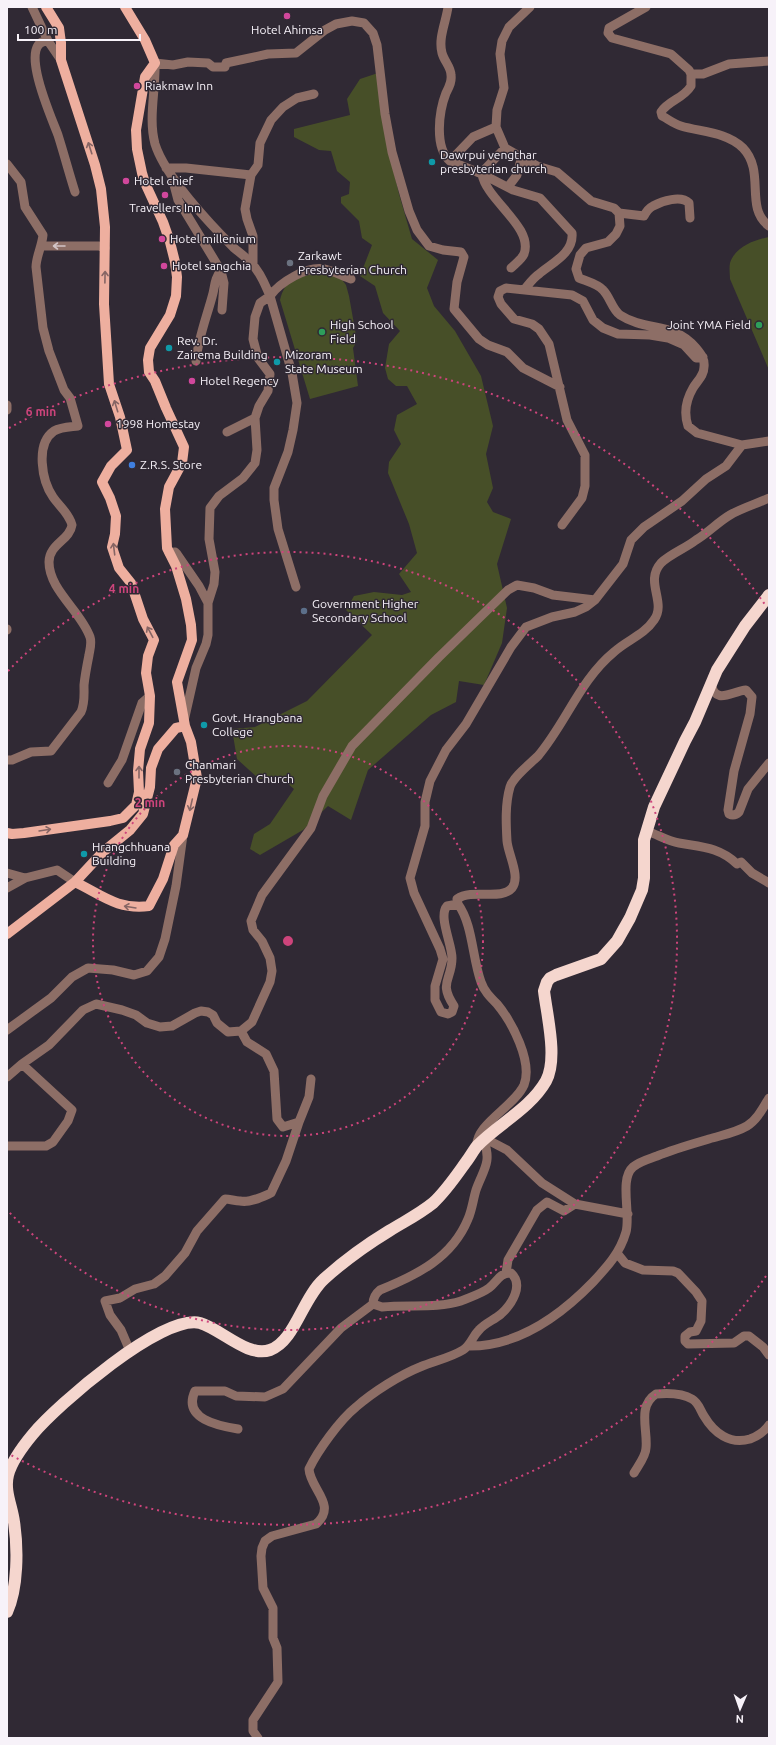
<svg xmlns="http://www.w3.org/2000/svg" width="776" height="1745" font-family="Ubuntu,sans-serif">
<style>
.green{fill:#474f28}
.lines{fill:none;stroke-linecap:round;stroke-linejoin:round}
.minor{stroke:#8d6e66;stroke-width:9}
.major{stroke:#eeaf9f;stroke-width:10}
.highway{stroke:#f5d6ce;stroke-width:12}
.oneway{stroke:#866564}
.oneway2{stroke:#d2c4c6}
.ring{fill:none;stroke:#cd447b;stroke-width:2;stroke-dasharray:2 4}
.hotel-dot{fill:#d1479c;stroke:#302934;stroke-width:1.5}
.culture-dot{fill:#0f9aa8;stroke:#302934;stroke-width:1.5}
.worship-dot{fill:#6b7280;stroke:#302934;stroke-width:1.5}
.leisure-dot{fill:#2e9e5b;stroke:#302934;stroke-width:1.5}
.shop-dot{fill:#3f7fe0;stroke:#302934;stroke-width:1.5}
.service-dot{fill:#5c6f8a;stroke:#302934;stroke-width:1.5}
.labels{text-anchor:middle;stroke-width:3;stroke-linejoin:round;paint-order:stroke}
.poi-label{font-size:12px;fill:#f7f2f9;stroke:#302934;text-anchor:start}
.centre{fill:#cd447b;stroke:#302934;stroke-width:2}
.ring-label{font-size:12px;text-anchor:middle;font-weight:bold;fill:#cd447b;stroke:#302934;stroke-width:3;stroke-linejoin:round;paint-order:stroke}
</style>
<rect width="100%" height="100%" fill="#302934"/>
<path class="green" d="M378 73 389 151 399 194 412 239 438 260 427 288 434 306 455 331 481 376 493 426 486 454 493 488 487 502 493 512 511 519 497 564 507 608 502 643 484 685 459 681 456 702 431 715 368 770 351 820 328 806 303 830 260 855 250 849 254 834 270 824 294 789 279 776 259 779 237 759 232 729 255 727 307 701 372 635 346 610 354 596 374 592 402 595 411 592 399 574 417 553 409 524 388 473 389 462 401 444 394 430 397 415 417 404 407 386H396L388 379 385 368 389 344 400 331 383 313 375 286 360 276 372 245 362 238 359 221 341 203V197L349 194 350 182 337 171 331 151 319 150 294 137V129L350 115 347 99 360 79Z
M769 237V370L730 279C730 275 729 268 730 263 735 247 754 240 769 237Z
M314 274H328L340 277 346 285 349 296 357 341 353 348 358 386 310 399 280 300C285 280 295 277 314 274Z"/>
<g class="lines">
<path class="minor" d="M32 7 48 41
M448 7C446 22 438 38 442 53 444 61 451 67 451 75 452 82 449 87 446 93 439 111 434 147 450 161L482 174 513 190 540 198 572 233C574 253 552 263 539 274 533 278 529 284 524 290
M646 7 609 28 608 33 612 38 671 54 689 70 691 74V86C683 99 669 100 661 112L662 116C668 119 674 124 681 126 701 132 727 132 743 148 766 172 744 208 769 226
M61 60 48 41C16 40 53 121 58 135 64 154 69 173 75 192
M691 74H703L729 64 769 61
M505 148 485 169 482 174C486 200 534 227 524 254 522 259 515 264 511 268
M450 161 473 137 496 127
M7 164 21 182 25 207 43 235C42 246 36 257 36 267L43 328 49 351 64 390 70 398 78 426C70 427 61 427 54 431 35 444 42 481 53 497 59 506 69 513 72 525 70 540 49 544 49 562 49 590 81 611 90 637 92 643 90 649 89 655 87 665 85 675 84 685 84 695 85 703 81 712L51 751 31 752 12 760H7
M166 168H186L251 175 258 165 260 143 271 120 283 107 297 98 314 94
M251 175 245 209 247 219 253 236V264
M172 177 178 200 221 271C214 278 215 288 212 297 206 319 198 339 196 361
M508 187 517 175 520 163 529 162
M619 213 644 216C646 212 649 208 653 206 662 201 681 195 689 203L690 218
M42 246H99L105 248
M221 271 224 283 222 310
M7 405V410
M227 432 255 418
M742 445 769 441
M562 525 582 498 585 486V455L567 420 549 344 539 329 532 324 514 319 501 304 498 297 500 291 506 288 572 295 583 301 593 320 603 328 618 334 650 335 668 338 684 345 696 358 703 357
M169 553 175 552 177 554 199 586 208 603
M296 587 278 529 274 500V488L288 452 293 430 297 403 292 373 270 296C280 282 307 266 324 269 334 271 342 276 351 279
M7 629V630
M711 683C715 706 732 691 746 690L752 697 750 714 734 771 728 810 729 814C733 816 736 815 739 812L748 789 769 763
M184 721 196 668 206 644 208 635V603L214 584 215 572 209 539 210 508 219 496 243 478 255 463 257 450 255 418 259 406 268 391 270 374 258 358 253 339 255 317 260 303 270 296C265 285 261 273 252 264 247 258 240 253 234 248 210 224 165 176 155 144 148 118 156 90 155 63L173 65 188 62 208 63 213 67H225L226 63 268 54 296 53 325 30 336 24 352 21 364 23 373 33 377 45 385 114 392 152 409 211 417 230 429 246 443 250 461 252 464 257 457 282 454 309 479 339 488 345 507 352 523 368 560 387
M108 783 122 760 142 703 150 696
M646 831C657 834 667 841 679 843 701 847 719 847 737 864L741 862 752 873 769 883
M7 873 25 878
M7 888 25 878 57 870 75 882
M458 904 457 899C473 888 501 901 512 888 521 877 508 854 507 841 506 824 505 804 510 787 513 777 530 764 538 756 566 723 580 680 614 652 627 640 644 635 654 620 667 602 644 582 661 563 670 554 686 548 696 540 708 533 718 522 730 515 742 508 756 504 769 498
M7 1030 51 998 72 977 88 968 113 970 134 975 147 971 159 957 165 939 176 886 183 835
M7 1077 22 1064 49 1045 83 1010 96 1004 122 1010 136 1015 147 1023 160 1027 172 1026 195 1013 201 1011 208 1012 213 1015 217 1023 228 1032 241 1031 252 1022 270 982 272 971 270 958 262 941 253 930 251 921 262 895 311 828 323 796 352 746 439 657 508 590 517 585 534 588 553 595 595 600
M299 1122 309 1097 311 1079
M486 1139 507 1150 542 1183 575 1204
M7 1146H46L53 1142 68 1121 72 1110 22 1064
M477 1147C474 1125 515 1106 524 1085 533 1062 512 1022 497 1004 490 997 484 991 481 982 472 957 473 925 458 904L447 906C438 916 452 944 452 958 452 980 438 982 454 1006L452 1012 448 1014 441 1012 435 1000V986L443 959 440 949 414 893 410 878 425 826V802L430 781 446 750 466 724 511 647 526 627 552 617 575 612 586 607 595 600 623 564 631 540 644 527 682 501 706 479 726 466 742 445 697 433 688 426C684 414 686 400 693 388 697 381 704 376 704 367 705 359 701 354 696 348 673 321 646 332 620 315 612 309 610 297 603 290 598 284 586 281 579 278L576 269 580 255 586 248 608 242 616 234 620 226 619 213 614 208 591 201 557 172 537 166 505 148 496 127 497 110 504 88 500 54 502 41 509 27 530 7
M617 1253 625 1263 643 1270 673 1271 678 1273 696 1292 702 1301 701 1321 696 1331 690 1332 685 1336V1341L688 1344 734 1343 744 1336H749L763 1347 769 1355
M506 1273 508 1260 537 1210 547 1202 564 1211 575 1204 628 1214
M470 1346C518 1346 561 1315 593 1282 607 1267 620 1253 626 1232 631 1214 619 1179 633 1167 640 1161 649 1159 657 1156 674 1149 692 1144 709 1139 722 1135 735 1133 747 1126 757 1120 763 1108 769 1098
M130 1351 121 1330 110 1315 105 1301 120 1298 135 1289 154 1284 165 1276 185 1253 197 1231 225 1199C230 1199 235 1201 240 1201 250 1203 262 1197 271 1193L286 1161 299 1122 283 1127 277 1119 274 1071 266 1054 247 1042 241 1031
M238 1429C219 1426 182 1419 195 1391H225L236 1396 265 1397 283 1389 341 1328 373 1304
M634 1473C638 1466 646 1456 646 1448 648 1430 637 1406 656 1394 667 1393 682 1393 692 1399 699 1403 700 1410 704 1416 714 1433 730 1445 750 1439 758 1436 764 1432 769 1425
M258 1738 253 1731V1720L278 1682 277 1648 273 1638V1608L263 1588 261 1556 262 1548 265 1541 272 1536 316 1524C338 1505 310 1489 309 1469 318 1450 340 1420 356 1407 373 1392 400 1375 420 1367 434 1361 450 1358 463 1350 471 1345 472 1337 479 1330 485 1323 494 1320 501 1314 512 1304 524 1285 511 1273 499 1273 497 1282 489 1288 481 1294 470 1297 461 1301 436 1309 408 1304 382 1307L373 1304C373 1298 375 1294 380 1290 417 1275 452 1258 468 1219 472 1210 473 1200 476 1190 483 1170 492 1163 484 1141"/>
<path class="major" d="M7 833 12 834 24 833 110 821 123 818 136 805 139 792 138 771 140 749 149 723 150 696 146 673 148 656 154 640 143 619 131 583 119 568 112 547 115 534 116 516 110 498 102 482 111 466 127 450 120 417 109 384 104 304 105 227 101 189 95 165 61 60V43L59 28 46 7
M75 882C102 895 117 910 149 906L163 879 174 845 183 835 197 778 191 742 185 726
M7 934 75 882 103 852 130 830 143 814 150 787 151 768 158 749 176 728 185 726 177 682 192 640 191 625 186 599 176 566 167 548 165 509 169 487 182 463 184 447 166 408 155 381 149 372 148 360 150 348 170 315 176 296 177 277 175 262 170 242 163 222 145 183 142 173 137 149 136 130 145 77 155 63 145 40 125 7"/>
<path class="highway" d="M7 1612C18 1588 18 1548 14 1522 12 1506 4 1491 8 1475 12 1460 23 1446 33 1434 57 1405 162 1314 200 1323 221 1329 248 1358 270 1350 295 1341 302 1299 324 1279 344 1261 366 1245 389 1231 405 1221 418 1215 433 1203 446 1191 456 1176 466 1162 470 1157 473 1151 477 1146 498 1124 530 1109 546 1081 558 1059 547 1016 544 991L547 982 550 978 556 975 601 959 617 941 630 918 642 890 644 878V840L654 807 685 741 695 722 717 670 745 626 769 595"/>
</g>
<defs><path id="oneway-shaft" d="M-6 0H5M1.5-3L5.5 0L1.5 3" fill="none" stroke-width="1.6" stroke-linecap="round" stroke-linejoin="round"/></defs>
<g class="oneway">
<use href="#oneway-shaft" transform="translate(90 148) rotate(-108)"/>
<use href="#oneway-shaft" transform="translate(105 277) rotate(-89)"/>
<use href="#oneway-shaft" transform="translate(116 406) rotate(-107)"/>
<use href="#oneway-shaft" transform="translate(114 549) rotate(-97)"/>
<use href="#oneway-shaft" transform="translate(150 632) rotate(-118)"/>
<use href="#oneway-shaft" transform="translate(139 772) rotate(-90)"/>
<use href="#oneway-shaft" transform="translate(191 805) rotate(103)"/>
<use href="#oneway-shaft" transform="translate(45 830) rotate(-9)"/>
<use href="#oneway-shaft" transform="translate(130 907) rotate(-171)"/>
</g>
<use class="oneway2" href="#oneway-shaft" transform="translate(59 246) rotate(-180)"/>
<g class="ring">
<circle cx="288" cy="941" r="195"/>
<path d="M8 671A389 389 0 1 1 8 1211"/>
<path d="M766 1276A584 584 0 0 1 9 1454M9 428A584 584 0 0 1 766 606"/>
</g>
<g class="hotel-dot">
<circle cx="287" cy="16" r="4"/>
<circle cx="137" cy="86" r="4"/>
<circle cx="126" cy="181" r="4"/>
<circle cx="165" cy="195" r="4"/>
<circle cx="162" cy="239" r="4"/>
<circle cx="164" cy="266" r="4"/>
<circle cx="192" cy="381" r="4"/>
<circle cx="108" cy="424" r="4"/>
</g>
<g class="culture-dot">
<circle cx="432" cy="162" r="4"/>
<circle cx="169" cy="348" r="4"/>
<circle cx="277" cy="362" r="4"/>
<circle cx="204" cy="725" r="4"/>
<circle cx="84" cy="854" r="4"/>
</g>
<g class="worship-dot">
<circle cx="290" cy="263" r="4"/>
<circle cx="177" cy="772" r="4"/>
</g>
<g class="leisure-dot">
<circle cx="759" cy="325" r="4"/>
<circle cx="322" cy="332" r="4"/>
</g>
<circle class="shop-dot" cx="132" cy="465" r="4"/>
<circle class="service-dot" cx="304" cy="611" r="4"/>
<g class="labels">
<g class="poi-label">
<text x="287" y="34" text-anchor="middle">Hotel Ahimsa</text>
<text x="145" y="90">Riakmaw Inn</text>
<text x="440" y="159">Dawrpui vengthar<tspan x="440" dy="14">presbyterian church</tspan></text>
<text x="134" y="185">Hotel chief</text>
<text x="165" y="212" text-anchor="middle">Travellers Inn</text>
<text x="170" y="243">Hotel millenium</text>
<text x="298" y="260">Zarkawt<tspan x="298" dy="14">Presbyterian Church</tspan></text>
<text x="172" y="270">Hotel sangchia</text>
<text x="330" y="329">High School<tspan x="330" dy="14">Field</tspan></text>
<text x="751" y="329" text-anchor="end">Joint YMA Field</text>
<text x="177" y="345">Rev. Dr.<tspan x="177" dy="14">Zairema Building</tspan></text>
<text x="285" y="359">Mizoram<tspan x="285" dy="14">State Museum</tspan></text>
<text x="200" y="385">Hotel Regency</text>
<text x="116" y="428">1998 Homestay</text>
<text x="140" y="469">Z.R.S. Store</text>
<text x="312" y="608">Government Higher<tspan x="312" dy="14">Secondary School</tspan></text>
<text x="212" y="722">Govt. Hrangbana<tspan x="212" dy="14">College</tspan></text>
<text x="185" y="769">Chanmari<tspan x="185" dy="14">Presbyterian Church</tspan></text>
<text x="92" y="851">Hrangchhuana<tspan x="92" dy="14">Building</tspan></text>
</g>
</g>
<circle cx="288" cy="941" r="6" class="centre"/>
<g class="ring-label">
<text x="41" y="416">6 min</text>
<text x="124" y="593">4 min</text>
<text x="150" y="807">2 min</text>
</g>
<rect width="776" height="1745" fill="none" stroke="#f7f2f9" stroke-width="16"/>
<g transform="translate(740 1709) rotate(182)" stroke="#302934" stroke-width="3" paint-order="stroke">
<path d="M0-3L7 15L0 10L-7 15Z" fill="#f7f2f9"/>
<text y="-6" font-size="11" font-weight="bold" text-anchor="middle" fill="#f7f2f9">N</text>
</g>
<path d="M18 34v6h122v-6" fill="none" stroke="#f7f2f9" stroke-width="2"/>
<text x="24" y="34" font-size="12" fill="#f7f2f9" stroke="#302934" stroke-width="3" paint-order="stroke">100 m</text>
</svg>
